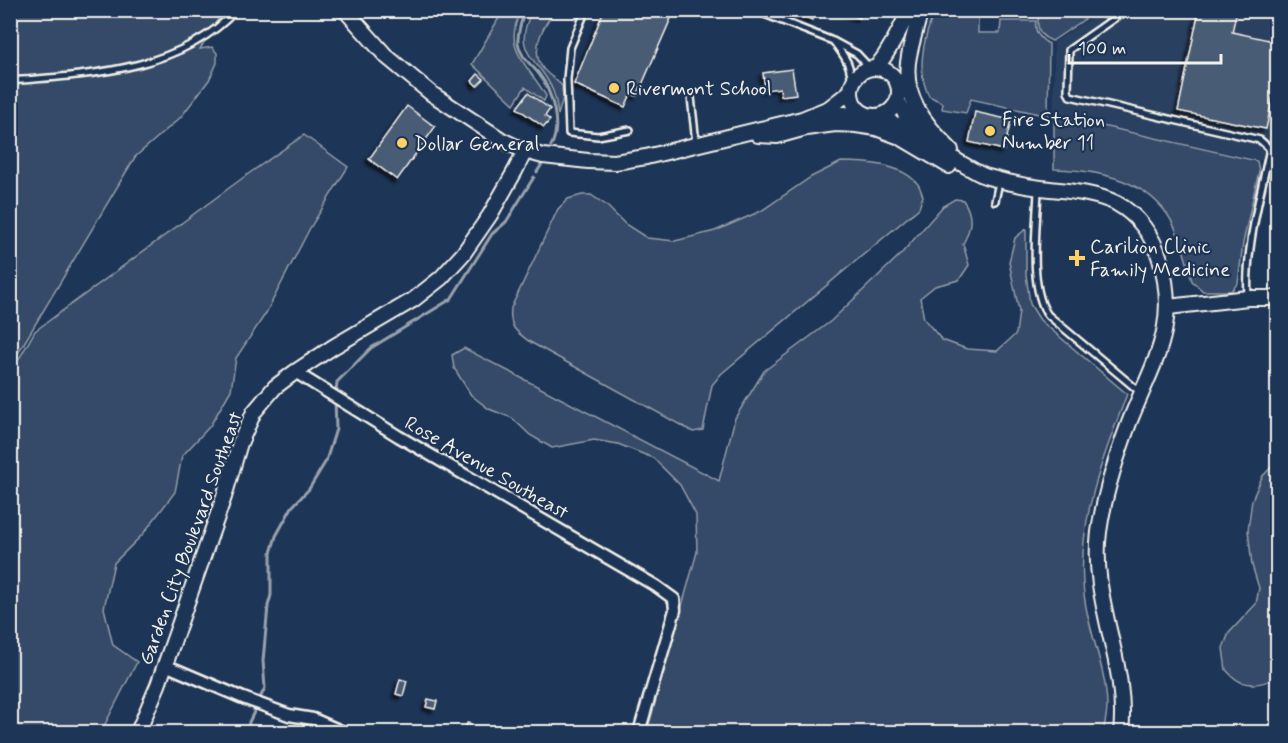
<svg xmlns="http://www.w3.org/2000/svg" width="1288" height="743" font-family="Mynerve,sans-serif">
<style>
.built{fill:#2a4060}
.green{fill:#354a67;stroke:#949ea8;stroke-width:1.5}
.lines{fill:none;stroke-linecap:round;stroke-linejoin:round}
.stream{stroke:#9aa2ab;stroke-width:3}
.building{fill:#485b74;stroke:#f4f1e8;stroke-width:1.5;filter:url(#shadow)}
.lane-casing{stroke:#f4f1e8;stroke-width:10}
.street-casing{stroke:#f4f1e8;stroke-width:15}
.secondary-casing{stroke:#f4f1e8;stroke-width:18}
.lane{stroke:#1d3557;stroke-width:5}
.street{stroke:#1d3557;stroke-width:10}
.secondary{stroke:#1d3557;stroke-width:14}
.poi-dot{fill:#ffd166;stroke:#1d3557;stroke-width:2}
.labels{text-anchor:middle;stroke-width:4.5;stroke-linejoin:round;paint-order:stroke}
.poi-label{font-size:20px;fill:#f4f1e8;stroke:#1d3557;text-anchor:start}
.street-label{font-size:20px;fill:#f4f1e8;stroke:#1d3557}
</style>
<defs>
<filter id="shadow"><feDropShadow dx="-3.5" dy="3.5" stdDeviation="1.5" flood-color="#0009"/></filter>
</defs>
<rect width="100%" height="100%" fill="#1d3557"/>
<filter id="ink" filterUnits="userSpaceOnUse"><feTurbulence type="fractalNoise" baseFrequency=".0167" numOctaves="2"/><feDisplacementMap in="SourceGraphic" scale="12" xChannelSelector="R" yChannelSelector="G"/><feConvolveMatrix kernelMatrix="1 2 1 2 8 2 1 2 1" color-interpolation-filters="sRGB"/></filter>
<g filter="url(#ink)">
<path class="built" d="M1101 11H1277V164L1054 114V42Z"/>
<path class="green" d="M935 10 978 11V33H1000L1001 21H1036C1034 31 1040 39 1049 44L1048 116 971 99 966 113 942 109 943 103 929 96C915 70 924 37 935 10Z
M11 11H223L200 49 212 47 217 53V63L209 80 181 117 135 157 11 365Z
M503 11H521C501 50 529 65 546 96L544 101 525 87 514 104 472 64Z
M532 11H555C544 24 530 49 542 67 546 74 556 79 562 86L563 98 558 115C557 107 556 99 553 91 540 57 510 55 532 11Z
M1039 11V10L1097 11 1052 41C1036 35 1037 25 1039 11Z
M1054 115 1257 161 1259 171 1243 243 1238 283 1231 291H1203L1192 281C1187 263 1183 245 1175 228 1154 181 1101 170 1054 169Z
M304 135 348 167 310 228 266 313 236 358 231 390 210 426 182 456 175 492 143 534 114 563 104 608 113 645 137 662 101 732H11V373L35 331 244 177Z
M841 162C865 162 899 163 917 183 920 186 921 192 923 196L919 208 721 374 712 385 703 430 693 432 530 342C515 331 509 327 511 308L558 209 568 199 582 195H591L606 205 625 224 647 238 675 241 715 231 761 211 811 177Z
M955 199 963 200C974 216 971 228 963 244L969 265 959 280 935 286 920 298 924 319 942 340 967 349 997 351 1016 334 1019 311 1009 262 1015 238 1026 229V274L1030 304 1040 320 1127 394C1102 461 1072 533 1086 607 1092 640 1106 671 1107 705 1107 714 1105 724 1103 732H647L697 552 696 515 680 485 653 458 618 444 594 440 552 448 530 435 512 418 489 409 471 395 454 368 452 355 464 348 719 481 735 418 764 371 831 321 901 254 943 206Z
M1277 461V675C1269 684 1252 686 1241 682 1235 680 1230 674 1226 670L1223 648 1229 633 1256 604 1259 588 1252 565 1248 530 1252 500 1262 477Z"/>
<g class="lines">
<path class="stream" d="M525 10C522 19 517 33 518 43 520 57 531 64 539 74 552 91 562 126 551 146
M537 172 542 164
M336 393 337 382 371 348 451 299 492 234 506 222 534 177
M259 700 265 688 263 661 268 606 271 595V553L276 536 292 507 309 489 326 461 336 429 335 399
M248 732 249 722 257 706"/>
</g>
<path class="building" d="M604 10H659L672 16 637 96 631 94 625 107 574 84Z
M789 10H816L812 20Z
M840 10H863L860 18Z
M1199 10H1237L1232 32 1278 42V72L1266 129 1178 111Z
M792 69 796 94 781 96 780 88 765 90 763 73Z
M478 74 484 79 477 86 472 81Z
M528 93 550 109 545 116 550 120 544 127 517 108Z
M407 106 435 127 397 180 369 159Z
M975 112 1011 120 1004 150 969 142Z
M400 679 407 681 403 696 396 694Z
M428 699 437 701 435 709 426 707Z
M467 723 472 724 469 732 465 730Z"/>
<g class="lines">
<g class="lane-casing">
<path id="lane" d="M586 10 570 48 567 79 569 133 598 136 630 130
M754 10 833 41
M1126 10 1069 50 1068 91 1070 96 1260 140 1269 148V153C1259 201 1245 249 1248 298
M10 81C87 75 181 71 236 10
M852 86C851 64 846 58 833 41L857 54 870 68
M691 97 696 143
M1038 190C1037 224 1028 288 1048 315L1140 392
M995 201 999 182"/>
</g>
<g class="street-casing">
<path id="street" d="M295 372 398 436 656 586 674 599 675 610 639 732
M165 665 243 698 289 715 313 719 343 732"/>
</g>
<g class="secondary-casing">
<path id="secondary" d="M345 10 386 56 432 94 502 140 525 151 543 156 588 161 615 162 646 157 802 119 829 108 851 91
M921 10C917 25 912 41 909 56 901 95 925 125 951 150
M851 92a24 24 0 1 1 48 0a24 24 0 1 1-48 0Z
M876 68C890 50 900 31 909 10
M898 101 906 116 921 134
M873 116C907 125 934 148 964 165 972 169 980 175 988 177 1005 182 1024 186 1041 188 1067 191 1093 192 1116 203 1138 215 1153 236 1160 259 1180 327 1153 362 1129 423 1116 458 1104 494 1099 532 1090 601 1129 664 1121 732
M819 117 842 114 866 115
M758 135 777 136 806 128 835 124 856 125 876 128 900 137 949 166
M1168 307 1248 298H1278
M138 732 158 685 224 497 240 443 254 412 275 387 295 372 333 347 413 300 441 278 463 254 490 215 515 171 525 151"/>
</g>
<use href="#lane" class="lane"/>
<use href="#street" class="street"/>
<use href="#secondary" class="secondary"/>
</g>
</g>
<g class="poi-dot">
<circle cx="614" cy="88" r="6"/>
<circle cx="990" cy="131" r="6"/>
<circle cx="402" cy="143" r="6"/>
<path d="M1074 249h6v6h6v6h-6v6h-6v-6h-6v-6h6z"/>
</g>
<g class="labels">
<g class="poi-label">
<text x="626" y="95">Rivermont School</text>
<text x="1002" y="126">Fire Station<tspan x="1002" dy="23">Number 11</tspan></text>
<text x="414" y="150">Dollar General</text>
<text x="1090" y="253">Carilion Clinic<tspan x="1090" dy="23">Family Medicine</tspan></text>
</g>
<g class="street-label">
<text transform="translate(487 467) rotate(30)" y="7">Rose Avenue Southeast</text>
<text transform="translate(190 538) rotate(-70)" y="7">Garden City Boulevard Southeast</text>
</g>
</g>
<rect width="1288" height="743" fill="none" stroke="#1d3557" stroke-width="36"/>
<rect x="18" y="18" width="1252" height="707" fill="none" stroke="#f4f1e8" stroke-width="2" filter="url(#ink)"/>
<path d="M1069 54v9h152v-9" fill="none" stroke="#f4f1e8" stroke-width="3"/>
<text x="1078" y="54" font-size="18" fill="#f4f1e8" stroke="#1d3557" stroke-width="4.5" paint-order="stroke">100 m</text>
</svg>
